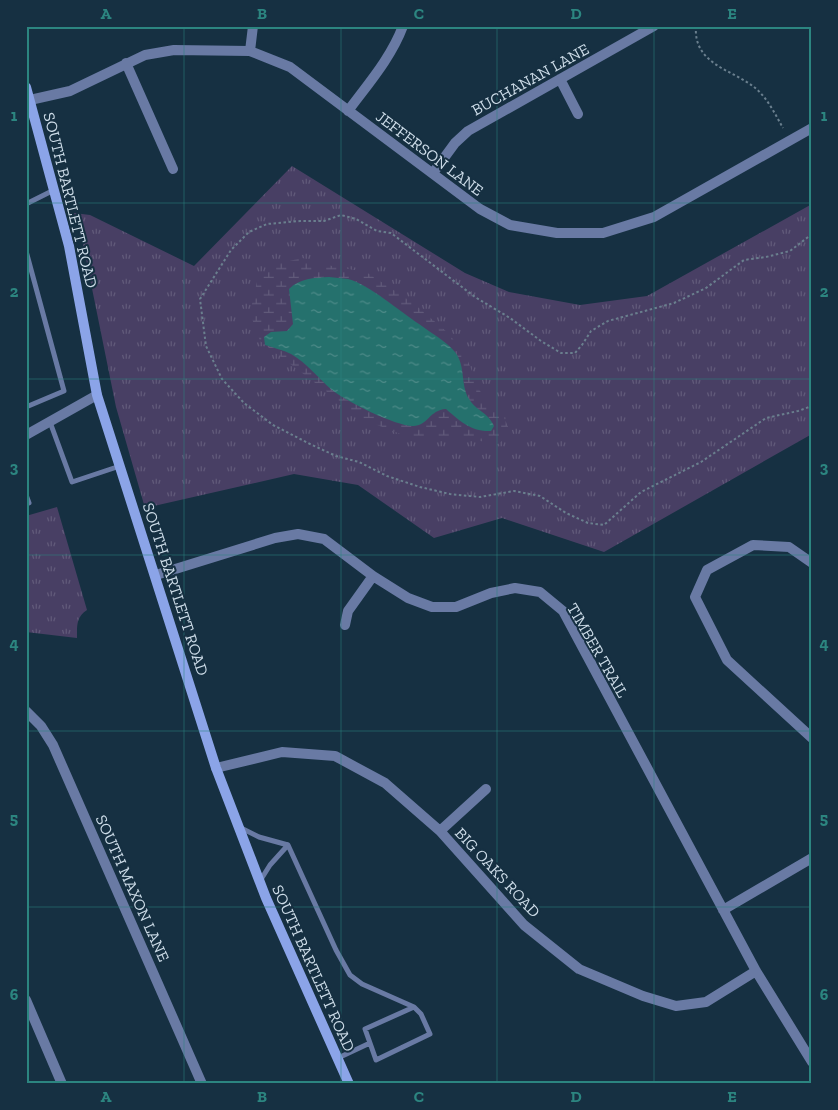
<svg xmlns="http://www.w3.org/2000/svg" width="838" height="1110" font-family="'Zilla Slab',serif">
<style>
.grass{fill:url(#grass-tufts)}
.wetland{fill:url(#wetland-marsh)}
.water{fill:url(#water-ripples)}
.lines{fill:none;stroke-linecap:round;stroke-linejoin:round}
.path{stroke:#6a7f8e;stroke-width:2;stroke-dasharray:2.5 2.5;stroke-linecap:butt}
.lane{stroke:#697aa4;stroke-width:5}
.street{stroke:#697aa4;stroke-width:10}
.secondary{stroke:#8ba4e8;stroke-width:10}
.grid{fill:none;stroke:#2c8580;stroke-width:1;stroke-opacity:0.55}
.labels{text-anchor:middle;stroke-width:4;stroke-linejoin:round;paint-order:stroke}
.street-label{font-size:16px;fill:#cddce8;stroke:#163042}
.neatline{fill:none;stroke:#2c8580;stroke-width:2}
.grid-label{font-size:16px;text-anchor:middle;font-weight:bold;fill:#2c8580}
</style>
<defs>
<pattern id="grass-tufts" width="24" height="20" patternUnits="userSpaceOnUse" patternTransform="scale(1.25)"><rect width="24" height="20" fill="#483f64"/><path d="M3 7l-1-3M5 7V3M7 7l1-3M15 17l-1-3M17 17v-4M19 17l1-3" fill="none" stroke="#615a7a"/></pattern>
<pattern id="wetland-marsh" width="20" height="14" patternUnits="userSpaceOnUse" patternTransform="scale(1.25)"><rect width="20" height="14" fill="#483f64"/><path d="M1 5h8M5 5V1M11 12h8M15 12V8" fill="none" stroke="#615a7a"/></pattern>
<pattern id="water-ripples" width="26" height="14" patternUnits="userSpaceOnUse" patternTransform="scale(1.25)"><rect width="26" height="14" fill="#25716d"/><path d="M2 4q2-2 4 0t4 0M15 11q2-2 4 0t4 0" fill="none" stroke="#4e8b89"/></pattern>
</defs>
<rect width="100%" height="100%" fill="#163042"/>
<path class="grass" d="M292 166 465 273 509 292 580 305 647 296 812 204V434L604 552 502 518 434 538 358 485 294 474 145 508 116 407 83 244 74 213 90 215 194 266Z
M57 507 87 610C76 617 77 626 77 638L26 632V516Z"/>
<path class="wetland" d="M302 258 332 266 366 272 412 302 448 333 465 354 480 391 491 405 503 415 509 429 505 438 498 444 451 436 411 438 364 420 260 341 250 313 257 282 277 264Z"/>
<path class="water" d="M329 277C335 278 342 278 348 279 370 285 399 311 419 324 431 333 446 341 455 352 466 366 460 384 469 399 477 412 487 411 494 426L491 431C471 432 460 421 446 409 429 410 428 426 413 426 395 426 346 401 332 390 318 378 307 363 291 354 283 350 274 348 265 345L264 337 271 332 287 331 293 324 289 289C300 278 314 278 329 277Z"/>
<g class="lines">
<path class="path" d="M696 26C693 64 731 69 754 87 767 97 775 114 783 128
M812 234 790 251 766 257 744 260 706 288 674 303 608 321 591 331 582 345 575 353H561L541 341 510 318 475 297 391 233 377 231 356 219 341 215 324 221H300L267 224 249 232 231 250 200 299 206 346 222 379 244 403 273 425 310 444 336 456 359 462 387 476 420 487 450 494 480 497 514 491 540 496 566 513 588 523 604 525 641 492 701 462 766 418 798 411 812 406"/>
<path class="lane" d="M26 204 54 190
M26 251 64 391 26 407
M50 422 72 482 120 466
M26 495 29 503
M239 827 259 837 288 845 336 950 350 975 362 984 414 1007 421 1014 430 1034 376 1060 370 1043 338 1058
M260 881 270 865 288 845
M370 1043 365 1029 414 1007
M373 1084H382"/>
<path class="street" d="M250 51 253 26
M126 63 173 169
M560 79 578 114
M30 100 70 91 145 55 174 50 250 51 290 67 480 209 510 225 557 233H603L654 217 812 128
M348 111C368 84 391 58 403 26
M433 173 455 143 468 131 654 26
M26 435 97 395
M812 563 789 547 753 545 707 570 695 597 727 660 812 738
M156 575 275 538 298 534 324 539 373 576 408 598 432 607H456L491 593 515 588 540 592 563 611 756 971 812 1062
M345 625 348 611 373 576
M26 711 41 726 53 745 202 1084
M216 768 282 752 335 756 385 783 440 831 524 925 579 969 643 996 676 1006 706 1002 756 971
M440 831 486 789
M723 910 812 858
M26 1000 62 1084"/>
<path class="secondary" d="M26 87 69 246 97 395 216 768 266 898 349 1084"/>
</g>
<path class="grid" d="M184 26V1084M341 26V1084M497 26V1084M654 26V1084M26 203H812M26 379H812M26 555H812M26 731H812M26 907H812"/>
<g class="labels">
<g class="street-label">
<text transform="translate(530 79) rotate(-29)" y="6">BUCHANAN LANE</text>
<text transform="translate(430 153) rotate(37)" y="6">JEFFERSON LANE</text>
<text transform="translate(71 200) rotate(76)" y="6">SOUTH BARTLETT ROAD</text>
<text transform="translate(176 589) rotate(72)" y="6">SOUTH BARTLETT ROAD</text>
<text transform="translate(598 650) rotate(60)" y="6">TIMBER TRAIL</text>
<text transform="translate(498 872) rotate(47)" y="6">BIG OAKS ROAD</text>
<text transform="translate(133 888) rotate(66)" y="6">SOUTH MAXON LANE</text>
<text transform="translate(314 968) rotate(66)" y="6">SOUTH BARTLETT ROAD</text>
</g>
</g>
<rect width="838" height="1110" fill="none" stroke="#163042" stroke-width="55"/>
<rect x="28" y="28" width="782" height="1054" class="neatline"/>
<g class="grid-label">
<text x="106" y="19">A</text>
<text x="262" y="19">B</text>
<text x="419" y="19">C</text>
<text x="576" y="19">D</text>
<text x="732" y="19">E</text>
<text x="14" y="121">1</text>
<text x="824" y="121">1</text>
<text x="14" y="297">2</text>
<text x="824" y="297">2</text>
<text x="14" y="473">3</text>
<text x="824" y="473">3</text>
<text x="14" y="649">4</text>
<text x="824" y="649">4</text>
<text x="14" y="824">5</text>
<text x="824" y="824">5</text>
<text x="14" y="1000">6</text>
<text x="824" y="1000">6</text>
<text x="106" y="1102">A</text>
<text x="262" y="1102">B</text>
<text x="419" y="1102">C</text>
<text x="576" y="1102">D</text>
<text x="732" y="1102">E</text>
</g>
</svg>
